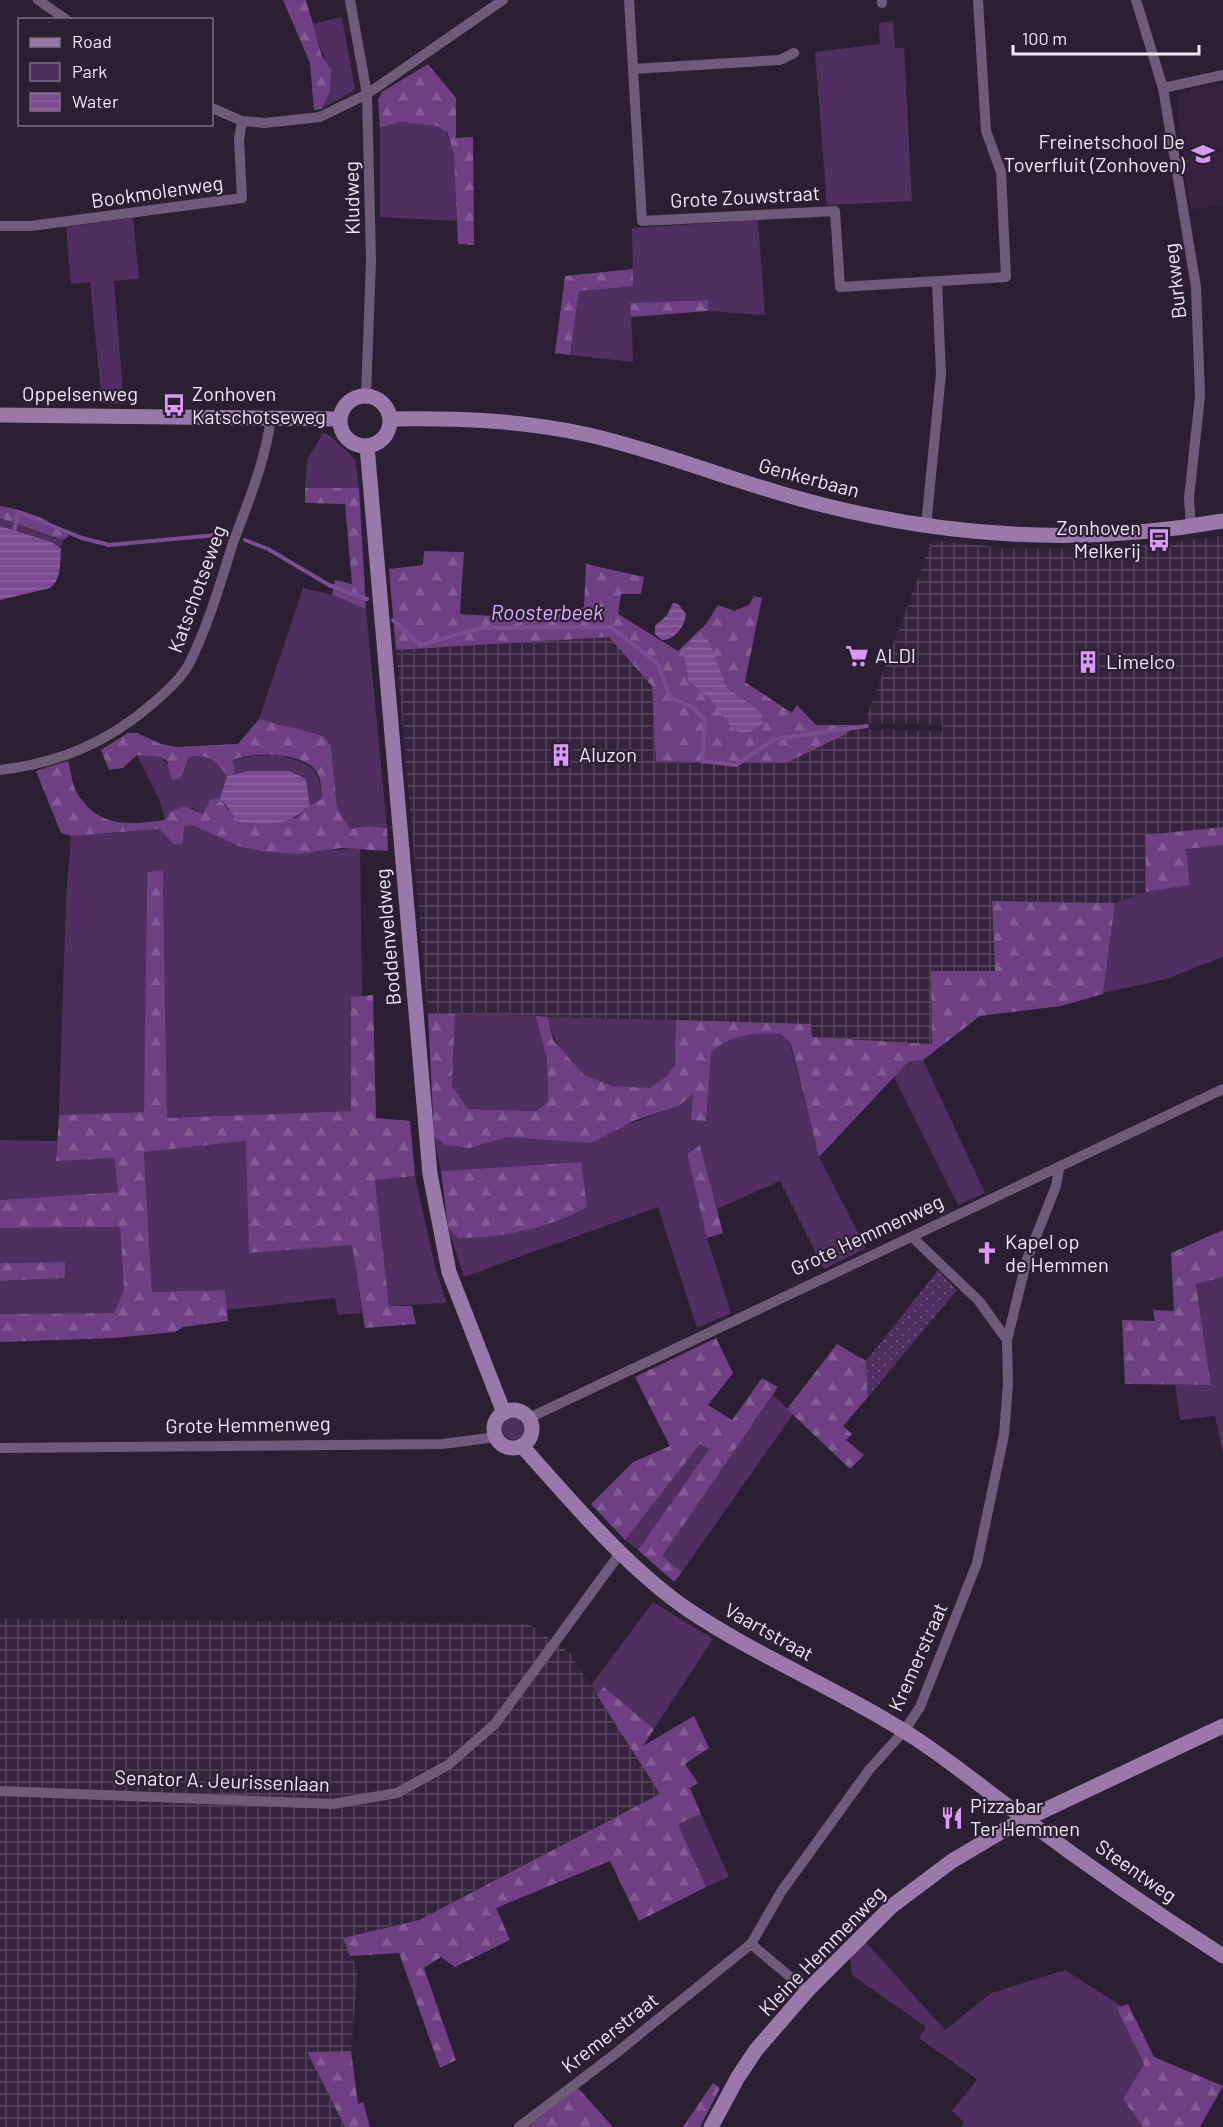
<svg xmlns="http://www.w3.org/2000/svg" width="1223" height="2127" font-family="Barlow,sans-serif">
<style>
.built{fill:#35233d}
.industrial{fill:url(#industrial-grid)}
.green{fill:#502e5f}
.forest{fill:url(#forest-firs)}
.garden{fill:url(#garden-dots)}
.water{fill:url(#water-rules)}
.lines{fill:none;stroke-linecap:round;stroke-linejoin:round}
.stream{stroke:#7b4c91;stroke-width:4}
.street{stroke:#6f5b79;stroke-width:10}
.secondary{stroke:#9979a9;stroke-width:15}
.labels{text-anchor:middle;stroke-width:4.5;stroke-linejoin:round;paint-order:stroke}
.poi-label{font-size:20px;fill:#efe6f4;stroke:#2c1f33;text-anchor:start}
.street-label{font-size:20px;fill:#efe6f4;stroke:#2c1f33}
.water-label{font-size:21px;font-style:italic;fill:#deabf8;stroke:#2c1f33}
</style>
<defs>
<pattern id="industrial-grid" width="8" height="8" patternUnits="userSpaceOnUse" patternTransform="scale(1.5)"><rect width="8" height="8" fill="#35233d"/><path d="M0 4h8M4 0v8" fill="none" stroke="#53435a"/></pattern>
<pattern id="forest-firs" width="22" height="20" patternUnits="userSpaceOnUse" patternTransform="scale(1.5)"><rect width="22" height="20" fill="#6e4083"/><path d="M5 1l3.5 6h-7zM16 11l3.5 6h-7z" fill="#835c95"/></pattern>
<pattern id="garden-dots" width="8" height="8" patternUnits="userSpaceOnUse" patternTransform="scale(1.5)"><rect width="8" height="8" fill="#502e5f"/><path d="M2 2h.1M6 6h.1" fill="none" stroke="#6a4c77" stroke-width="1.8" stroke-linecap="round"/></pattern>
<pattern id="water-rules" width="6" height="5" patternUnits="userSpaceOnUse" patternTransform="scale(1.5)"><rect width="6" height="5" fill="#7b4c91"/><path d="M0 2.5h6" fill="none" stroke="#8e66a1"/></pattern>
</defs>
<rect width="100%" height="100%" fill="#2c1f33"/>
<path class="built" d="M1223 83V205L1191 210 1176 102 1180 92Z"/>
<path class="industrial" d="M1223 536V827L1145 835 1146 892 1115 903 992 901 995 971 932 1044 811 1037 810 1024 428 1014 396 650 609 637 652 686 656 761 864 729 942 731V725L864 723 932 540 1004 548H1117Z
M0 1618 529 1624 570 1653 660 1794 419 1920 344 1938 358 1970 351 2051 307 2053 345 2127H0Z"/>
<path class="green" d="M342 17 355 90 321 109C339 74 322 57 312 24Z
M893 21 895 48H904L912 201 827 205 815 52 880 44 879 23Z
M400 122C411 123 428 122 438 126 460 135 456 200 457 221L380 217V128Z
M133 218 139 279 114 281 124 404 102 403 90 282 71 284 66 227Z
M758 220 765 315 708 311V300L631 303 633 362 570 355 579 291 633 285 632 228Z
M323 433 329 435 355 459 359 488H305L307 460Z
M0 518 63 540 61 549 52 542 0 526Z
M303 588 332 595 366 609 387 828 369 826 350 829 337 808 331 746 324 736 259 719Z
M201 754 218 763 227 776 220 798 210 801 203 814 192 808 165 820 160 801 137 755 160 757 181 778 189 757Z
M280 755C311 765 319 765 322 799L310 805 306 779 248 771 235 774 233 760 253 756Z
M192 825C217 833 239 849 266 852 298 856 328 848 360 849L362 996 351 997V1111L167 1118 163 870 147 872 144 1112 59 1115 66 898 71 836 160 829 183 842 184 827Z
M1223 845V957L1166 979 1103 993 1115 903 1146 892 1190 885 1186 848Z
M455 1014 536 1016 547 1060 548 1101 537 1111 468 1109 452 1086Z
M548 1017 676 1020C675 1033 679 1055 673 1066 669 1074 660 1086 650 1088 637 1093 595 1083 583 1075 563 1061 553 1039 548 1017Z
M762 1032 781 1034 790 1044 819 1157 866 1248 824 1269 780 1181 717 1209 700 1145 687 1154 707 1238 731 1313 697 1328 658 1207 464 1277 448 1227 581 1162 441 1171 434 1137C464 1157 478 1140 509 1137 519 1137 530 1139 541 1139 585 1138 659 1121 694 1093L706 1120 710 1053C726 1039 742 1035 762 1032Z
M923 1060 985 1193 958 1205 894 1077 908 1062Z
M0 1140 57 1141 56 1160 114 1158 118 1192 0 1200Z
M247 1141 249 1252 352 1245 362 1313 338 1315 335 1298 227 1310 225 1290 152 1292 144 1151Z
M415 1176 436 1271 447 1303 389 1306 375 1180Z
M120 1227 124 1290 114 1313 0 1314V1281L64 1278V1262L0 1263V1228Z
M1223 1277V1454L1215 1416 1180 1420 1175 1385H1211L1196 1283Z
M773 1395 793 1414 682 1572 661 1556Z
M502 1428a12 12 0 1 1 24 0a12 12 0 1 1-24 0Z
M700 1444 709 1449 638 1550 625 1540Z
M653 1602 713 1639 654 1729 605 1688 597 1695 591 1685Z
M701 1814 729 1877 706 1887 678 1824Z
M865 1941 945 2030 991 1993 1065 1970 1121 2006 1116 2009 1144 2064 1123 2099 1143 2127H961L964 2122 952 2111 977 2079 919 2038 926 2027 852 1975 850 1956Z"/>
<path class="forest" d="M283 0H306L322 56 331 69 330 92 321 109 314 110 310 63Z
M428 64 456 98V138L473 137 474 245 458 244 454 155 448 134 438 126 400 122 380 128 378 100 382 92Z
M633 269V286L579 291 570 355 555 353 565 276Z
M708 300V311L631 317 630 303Z
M305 488H359L366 609 332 595 335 580 352 584 345 504 305 503Z
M0 506C25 510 50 519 69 536L63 540 0 518Z
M424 551 464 552 460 614 542 619 584 607 586 564 644 577 641 594H621L618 614 678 651 706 624 718 605 734 611 749 605 754 596 762 598 745 682 792 713 797 705 816 725H857L844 735 786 763 656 761 652 686 609 637 396 650 389 569 423 565Z
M259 719 324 736 331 746 337 808 350 829 369 826 387 828 388 851 341 848 299 854 265 852 239 846 192 825 184 827 183 843 175 845 159 829 71 836 61 833 36 771 68 761C71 771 72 785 77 793 98 828 130 825 165 820L170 812 184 806 203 814 210 800 220 798 228 810 296 818 310 805 322 799C321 788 322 773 310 765 290 752 254 752 233 760L235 774 227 776C217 761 207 753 189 757L181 778 172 780 167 761 160 757 137 755 123 768 109 770 101 750 128 733H137L161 744 177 747 238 744Z
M1223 827V845L1186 849 1190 885 1146 892 1145 835Z
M163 870 167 1118 351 1111V997L373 995 376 1118 410 1121 415 1176 375 1180 389 1306H412L416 1324 365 1328 352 1245 249 1253 246 1141 144 1152 152 1292 225 1290 228 1321 183 1327 175 1332 114 1338 0 1342V1314L114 1313 124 1290 120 1227 0 1228V1200L118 1192 114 1158 56 1161 59 1115 144 1112 147 872Z
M992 901 1115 903 1103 994 1061 1006 980 1016 923 1060 908 1062 819 1157 791 1044 781 1034C755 1032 731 1034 711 1053L706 1121 691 1120 693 1094 678 1106 636 1120 591 1143 508 1137 469 1148 446 1145 434 1137 428 1014H455L452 1086 468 1109 537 1111 548 1101 547 1060 536 1016 548 1017 553 1040 584 1075 612 1086 650 1088 666 1077 675 1064 676 1020 811 1024 812 1037 932 1044 931 971H995Z
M700 1145 723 1233 707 1238 687 1154Z
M581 1162 587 1207C549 1228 502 1238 458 1238L448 1227 441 1171Z
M1223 1230V1277L1196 1284 1211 1385 1125 1384 1122 1320 1155 1321 1153 1310 1174 1311 1171 1253Z
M65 1262V1278L0 1281V1263Z
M716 1338 733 1373 708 1405 732 1420 762 1378 778 1387 662 1556 682 1572 674 1582 638 1550 709 1449 700 1444 625 1540 591 1504 633 1462 670 1446 635 1377Z
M837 1344 866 1361 868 1397 843 1426 852 1434 846 1440 864 1455 850 1469 787 1409Z
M604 1687 654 1729 643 1746 694 1716 709 1748 685 1764 698 1783 690 1788 701 1814 678 1824 706 1887 639 1921 610 1861 496 1908 510 1940 455 1967 441 1957 424 1968 456 2060 440 2068 399 1953 350 1956 343 1938 419 1920 660 1794 597 1695Z
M1128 2004 1154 2057 1223 2086 1200 2127H1143L1123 2099 1144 2064 1116 2008Z
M351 2051 358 2104 363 2102 370 2127H345L307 2052Z
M713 2083 720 2088 700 2127H683Z
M578 2088 613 2127H528Z"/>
<path class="garden" d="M938 1270 957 1290 868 1397 866 1361Z"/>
<path class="water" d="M0 526 52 542 61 549C60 562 62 579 50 588L0 600Z
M673 603 678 604 686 614C685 626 675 640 662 640L655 634V626L667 615Z
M702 635 708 639 727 688 761 712 763 723 750 732H739L733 729 711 700 689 681 683 654 693 637Z
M248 771H289L306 779 310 805C286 828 270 824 239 822L220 798 227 776Z"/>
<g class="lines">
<path class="stream" d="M14 533 18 512 82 538 109 545 227 534
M245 540 268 549 329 585 367 599
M393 620 420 645 481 628 611 627 658 664 670 697 692 707 705 720 702 761 736 765 775 739 867 726"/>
<path class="street" d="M38 0 67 20
M350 0 367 94 371 260 366 396
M629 0 642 221 835 211 840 287 1006 277 1001 172 986 131 978 0
M882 0V3
M1136 0 1163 88 1196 287 1200 396 1189 498 1191 527
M633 69 780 60 794 53
M1163 88 1223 75
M212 108 242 121 265 123 320 117 367 94 503 0
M0 226H31L242 198 239 140 242 121
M926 526 941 374 937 282
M0 770C59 763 107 743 152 704 165 693 181 679 189 664 208 626 220 584 233 543 248 502 266 460 271 417
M912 1237 979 1301 1007 1340
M529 1418 1223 1089
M0 1448 443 1444 496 1437
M0 1791 333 1804 397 1793 448 1765 495 1724 621 1552
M751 1944 807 1991
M519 2127 615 2054 751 1944 781 1892 869 1770 904 1731 920 1707 977 1563 1004 1435 1008 1384 1007 1340 1027 1259 1056 1186 1059 1169"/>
<path class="secondary" d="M340 421a25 25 0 1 1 50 0a25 25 0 1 1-50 0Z
M0 415 340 419
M390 419C458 418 523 420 589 435 668 453 744 486 823 505 954 538 1090 545 1223 521
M367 446 430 1174 449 1272 504 1413
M494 1429a19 19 0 1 1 38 0a19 19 0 1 1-38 0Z
M522 1446C571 1501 629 1570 690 1611 762 1659 843 1691 915 1738 953 1763 988 1792 1025 1819 1089 1867 1156 1913 1223 1956
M711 2127 738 2077 756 2050 807 1991 892 1906 952 1861 1011 1826 1223 1726"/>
</g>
<defs>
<g id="school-bare" transform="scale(1.8)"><path d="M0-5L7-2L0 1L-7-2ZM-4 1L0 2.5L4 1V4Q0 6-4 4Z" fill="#d99af7" stroke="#2c1f33" stroke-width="2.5" paint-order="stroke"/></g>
<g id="bus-bare" transform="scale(1.8)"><path d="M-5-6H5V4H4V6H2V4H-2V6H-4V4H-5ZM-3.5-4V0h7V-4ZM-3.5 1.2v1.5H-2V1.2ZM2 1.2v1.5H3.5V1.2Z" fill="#d99af7" stroke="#2c1f33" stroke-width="2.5" paint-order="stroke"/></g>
<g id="supermarket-bare" transform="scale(1.8)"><path d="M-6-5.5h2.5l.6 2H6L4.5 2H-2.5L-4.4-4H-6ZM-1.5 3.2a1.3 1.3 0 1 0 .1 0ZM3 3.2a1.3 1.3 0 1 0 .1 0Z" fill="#d99af7" stroke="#2c1f33" stroke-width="2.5" paint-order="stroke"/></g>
<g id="building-bare" transform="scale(1.8)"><path d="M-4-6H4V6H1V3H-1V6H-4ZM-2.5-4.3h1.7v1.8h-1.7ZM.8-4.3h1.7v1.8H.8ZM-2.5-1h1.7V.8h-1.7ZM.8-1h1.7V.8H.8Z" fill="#d99af7" stroke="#2c1f33" stroke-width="2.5" paint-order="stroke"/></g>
<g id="church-bare" transform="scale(1.8)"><path d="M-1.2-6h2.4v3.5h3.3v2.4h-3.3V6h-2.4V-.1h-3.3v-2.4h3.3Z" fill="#d99af7" stroke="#2c1f33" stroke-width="2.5" paint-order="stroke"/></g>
<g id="restaurant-bare" transform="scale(1.8)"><path d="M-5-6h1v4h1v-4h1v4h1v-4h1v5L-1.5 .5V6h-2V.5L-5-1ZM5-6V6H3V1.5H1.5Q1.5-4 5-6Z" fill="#d99af7" stroke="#2c1f33" stroke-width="2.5" paint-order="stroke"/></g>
</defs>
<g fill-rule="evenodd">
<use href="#school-bare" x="1203" y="154"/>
<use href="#bus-bare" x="174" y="405"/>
<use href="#bus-bare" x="1159" y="540"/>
<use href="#supermarket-bare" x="857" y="656"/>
<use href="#building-bare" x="1088" y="662"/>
<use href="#building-bare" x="561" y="755"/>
<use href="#church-bare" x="987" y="1253"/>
<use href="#restaurant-bare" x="952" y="1818"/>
</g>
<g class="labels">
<g class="poi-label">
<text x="1185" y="149" text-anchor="end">Freinetschool De<tspan x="1185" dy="23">Toverfluit (Zonhoven)</tspan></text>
<text x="192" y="401">Zonhoven<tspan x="192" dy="23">Katschotseweg</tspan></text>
<text x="1141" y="535" text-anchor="end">Zonhoven<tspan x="1141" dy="23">Melkerij</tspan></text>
<text x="875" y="663">ALDI</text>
<text x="1106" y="669">Limelco</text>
<text x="579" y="762">Aluzon</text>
<text x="1005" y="1249">Kapel op<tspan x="1005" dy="23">de Hemmen</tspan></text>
<text x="970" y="1813">Pizzabar<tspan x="970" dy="23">Ter Hemmen</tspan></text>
</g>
<g class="street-label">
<text transform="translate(157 192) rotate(-8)" y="7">Bookmolenweg</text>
<text transform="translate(745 197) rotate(-3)" y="7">Grote Zouwstraat</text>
<text transform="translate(352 198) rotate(-91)" y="7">Kludweg</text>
<text transform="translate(1175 281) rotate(-97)" y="7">Burkweg</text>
<text x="80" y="401">Oppelsenweg</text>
<text transform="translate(809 478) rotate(15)" y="7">Genkerbaan</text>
<text transform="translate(197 589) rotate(-70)" y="7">Katschotseweg</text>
<text transform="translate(388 937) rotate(-95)" y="7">Boddenveldweg</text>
<text transform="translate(867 1235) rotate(-25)" y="7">Grote Hemmenweg</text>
<text transform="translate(248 1425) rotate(-1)" y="7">Grote Hemmenweg</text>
<text transform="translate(769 1632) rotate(29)" y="7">Vaartstraat</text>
<text transform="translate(918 1657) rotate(-66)" y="7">Kremerstraat</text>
<text transform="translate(222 1781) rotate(2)" y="7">Senator A. Jeurissenlaan</text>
<text transform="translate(1136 1871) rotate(35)" y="7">Steentweg</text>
<text transform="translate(822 1951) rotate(-46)" y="7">Kleine Hemmenweg</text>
<text transform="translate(610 2033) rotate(-38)" y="7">Kremerstraat</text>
</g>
<g class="water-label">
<text x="547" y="620">Roosterbeek</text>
</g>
</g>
<rect x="18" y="18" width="195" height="108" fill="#2c1f33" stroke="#7a6f80" stroke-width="1.5"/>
<rect x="30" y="38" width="30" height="9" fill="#9979a9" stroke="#7a6f80" stroke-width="1.5"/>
<text x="72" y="48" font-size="18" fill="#efe6f4">Road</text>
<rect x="30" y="63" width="30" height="18" fill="#502e5f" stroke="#7a6f80" stroke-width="1.5"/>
<text x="72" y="78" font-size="18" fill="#efe6f4">Park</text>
<rect x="30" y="93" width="30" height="18" fill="url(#water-rules)" stroke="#7a6f80" stroke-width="1.5"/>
<text x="72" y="108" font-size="18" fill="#efe6f4">Water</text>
<path d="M1013 45v9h186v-9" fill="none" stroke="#efe6f4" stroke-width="3"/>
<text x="1022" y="45" font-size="18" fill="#efe6f4" stroke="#2c1f33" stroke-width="4.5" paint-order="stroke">100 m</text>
</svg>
